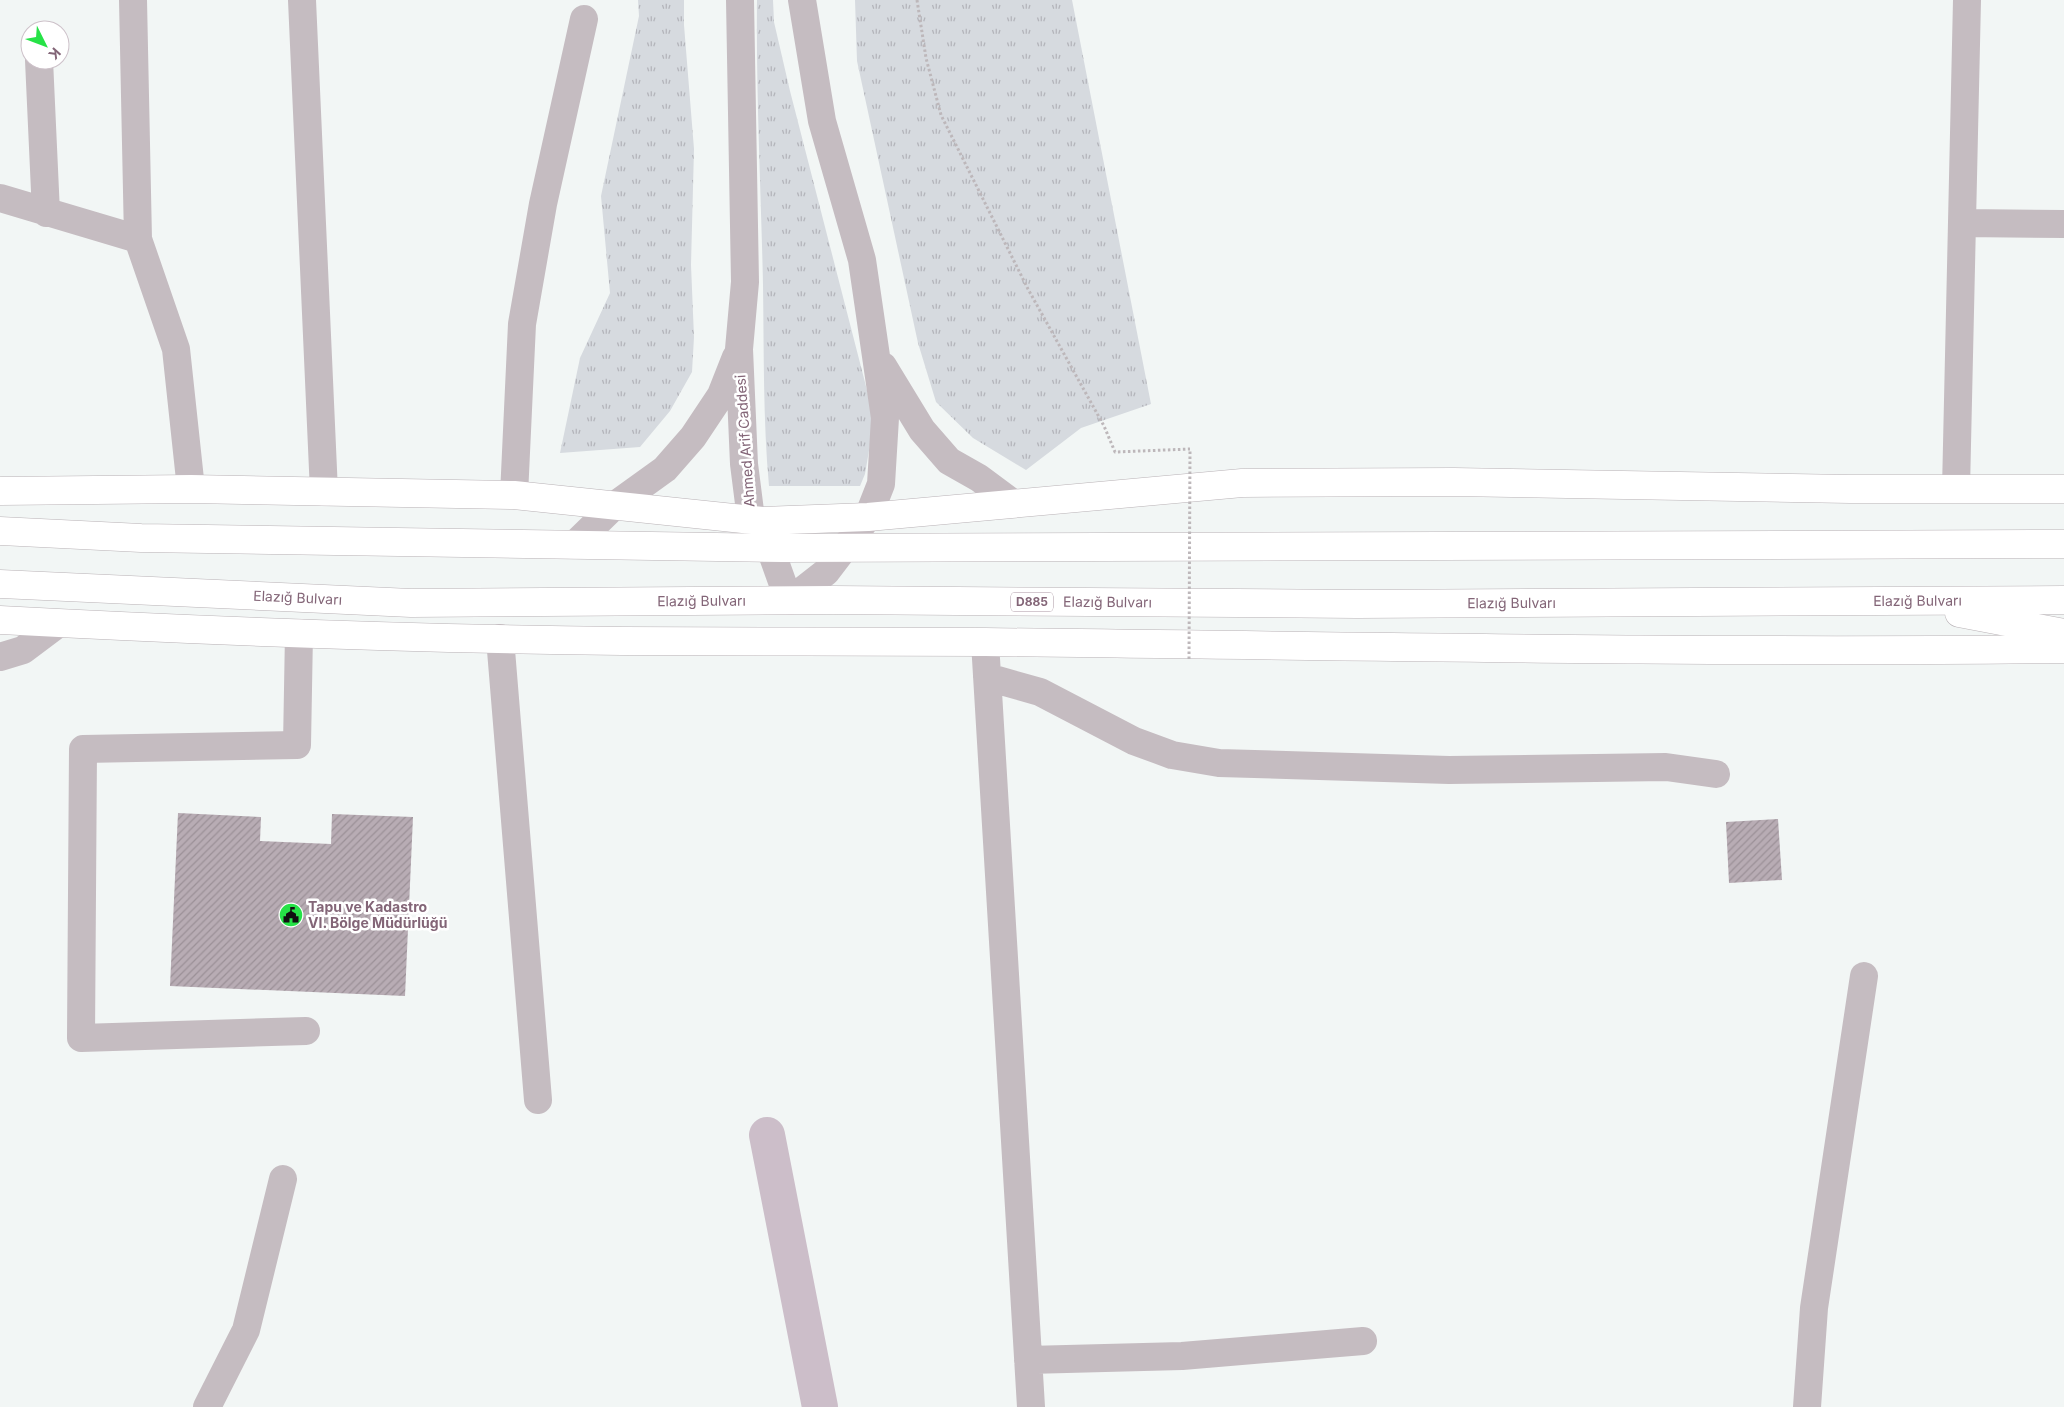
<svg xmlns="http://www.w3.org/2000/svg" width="2064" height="1407" font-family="Inter,sans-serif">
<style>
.grass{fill:url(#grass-tufts)}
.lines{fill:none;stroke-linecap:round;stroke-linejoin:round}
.canal{stroke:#ccbec9;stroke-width:36}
.building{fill:url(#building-hatch)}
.highway-casing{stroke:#b9b2b6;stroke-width:29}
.path{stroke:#bdb7ba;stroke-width:3;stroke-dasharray:2.5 2.5;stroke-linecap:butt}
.minor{stroke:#c5bcc1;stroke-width:28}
.highway{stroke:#fff;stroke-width:28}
.path-bridge{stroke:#bdb7ba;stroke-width:3;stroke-dasharray:2.5 2.5;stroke-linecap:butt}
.labels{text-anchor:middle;stroke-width:5;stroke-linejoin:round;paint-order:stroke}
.shield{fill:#fff;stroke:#a893a0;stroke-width:1}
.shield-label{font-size:12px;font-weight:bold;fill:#836577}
.street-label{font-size:14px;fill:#836577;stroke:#fff}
.poi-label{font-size:14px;font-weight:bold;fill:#836577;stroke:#fff;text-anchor:start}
</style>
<defs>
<pattern id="grass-tufts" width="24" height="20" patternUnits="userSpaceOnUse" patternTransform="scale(1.25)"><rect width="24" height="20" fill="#d6dadf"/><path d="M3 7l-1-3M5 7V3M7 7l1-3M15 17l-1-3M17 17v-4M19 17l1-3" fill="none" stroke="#b3b4ba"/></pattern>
<pattern id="building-hatch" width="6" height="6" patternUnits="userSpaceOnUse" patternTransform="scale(1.25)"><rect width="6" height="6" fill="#b8acb4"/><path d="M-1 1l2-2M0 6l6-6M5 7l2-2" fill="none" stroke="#9b9097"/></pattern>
</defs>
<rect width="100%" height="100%" fill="#f2f6f5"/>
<path class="grass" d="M638 0H684V25L694 149 691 265 694 337 692 372 670 411 640 447 560 453 580 358 610 293 601 196 639 16Z
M757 0H773L774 22 790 91 868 394 873 427 865 474 860 486H769C763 419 764 353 763 285 761 190 756 95 757 0Z
M855 0H1072L1151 404 1081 428 1026 470 973 438 936 402 918 343 857 61Z"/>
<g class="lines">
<path class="canal" d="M767 1135 820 1407"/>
</g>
<path class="building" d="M178 813 261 817 260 841 331 844 332 814 413 817 405 996 170 986Z
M1778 819 1782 880 1729 883 1726 822Z"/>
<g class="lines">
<g class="highway-casing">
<g id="highway">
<path d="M0 491 191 489 514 495 762 521 868 517 1242 483 1454 482 1850 489H2064"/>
<path d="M0 531 141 538 783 548 2064 544"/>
<path id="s1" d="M0 584 411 603 833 600 1357 604 2064 600"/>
<path d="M1959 613 2064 633"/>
<path d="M0 620C207 631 415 639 622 641 743 642 864 641 985 642 1345 646 1704 653 2064 649"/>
</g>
</g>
<path class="path" d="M917 0 926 58 941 115 1028 289 1104 426 1115 452 1190 449"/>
<path class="minor" d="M133 0 138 239 176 349 191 489
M302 0 324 492
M740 0 745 282 739 349 744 464 751 519 770 548 789 601 826 572 868 517 881 484 885 418 862 260 822 121 802 0
M39 60 46 213
M0 198 138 239
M1962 223 2064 224
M883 366 922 430 949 461 979 478 1014 504
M1956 489 1967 0
M514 495 522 324 543 204 584 19
M574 545 615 505 665 469 693 437 721 395 736 357
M299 633 297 745 83 749 81 1038 306 1031
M500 638 538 1100
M985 642 1031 1407
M0 657 23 650 59 623
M987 677 1040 692 1134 741 1172 755 1219 763 1449 770 1666 767 1716 774
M1028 1360 1182 1356 1363 1341
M207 1407 246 1330 283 1179
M1807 1407 1814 1308 1864 976"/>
<use href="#highway" class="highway"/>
<path class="path-bridge" d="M1189 659 1190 449"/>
</g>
<defs>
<g id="civic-disc" transform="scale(1.25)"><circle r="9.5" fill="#26e247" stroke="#fff"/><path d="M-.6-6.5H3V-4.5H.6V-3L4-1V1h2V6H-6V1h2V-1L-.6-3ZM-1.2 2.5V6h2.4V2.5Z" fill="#111"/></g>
</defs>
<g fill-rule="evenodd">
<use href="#civic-disc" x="291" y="915"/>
</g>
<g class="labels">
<rect class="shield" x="1011" y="592.5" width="42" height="19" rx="4"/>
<g class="shield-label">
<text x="1032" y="606">D885</text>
</g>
<g class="street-label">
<text transform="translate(745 441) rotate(-94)" y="5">Ahmed Arif Caddesi</text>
<text dy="5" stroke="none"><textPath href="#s1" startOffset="298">Elazığ Bulvarı</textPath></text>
<text dy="5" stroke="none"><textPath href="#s1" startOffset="702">Elazığ Bulvarı</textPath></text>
<text dy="5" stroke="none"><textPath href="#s1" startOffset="1918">Elazığ Bulvarı</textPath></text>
<text dy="5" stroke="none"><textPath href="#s1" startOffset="1108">Elazığ Bulvarı</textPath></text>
<text dy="5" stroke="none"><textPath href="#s1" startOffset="1512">Elazığ Bulvarı</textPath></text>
</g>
<g class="poi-label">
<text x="308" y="912">Tapu ve Kadastro<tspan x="308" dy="16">VI. Bölge Müdürlüğü</tspan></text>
</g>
</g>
<g transform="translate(45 45) rotate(132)"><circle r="24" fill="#ffffff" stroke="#cdc1c9"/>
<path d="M0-4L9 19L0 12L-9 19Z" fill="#26e247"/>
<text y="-8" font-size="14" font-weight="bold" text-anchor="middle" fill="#836577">K</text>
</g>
</svg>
